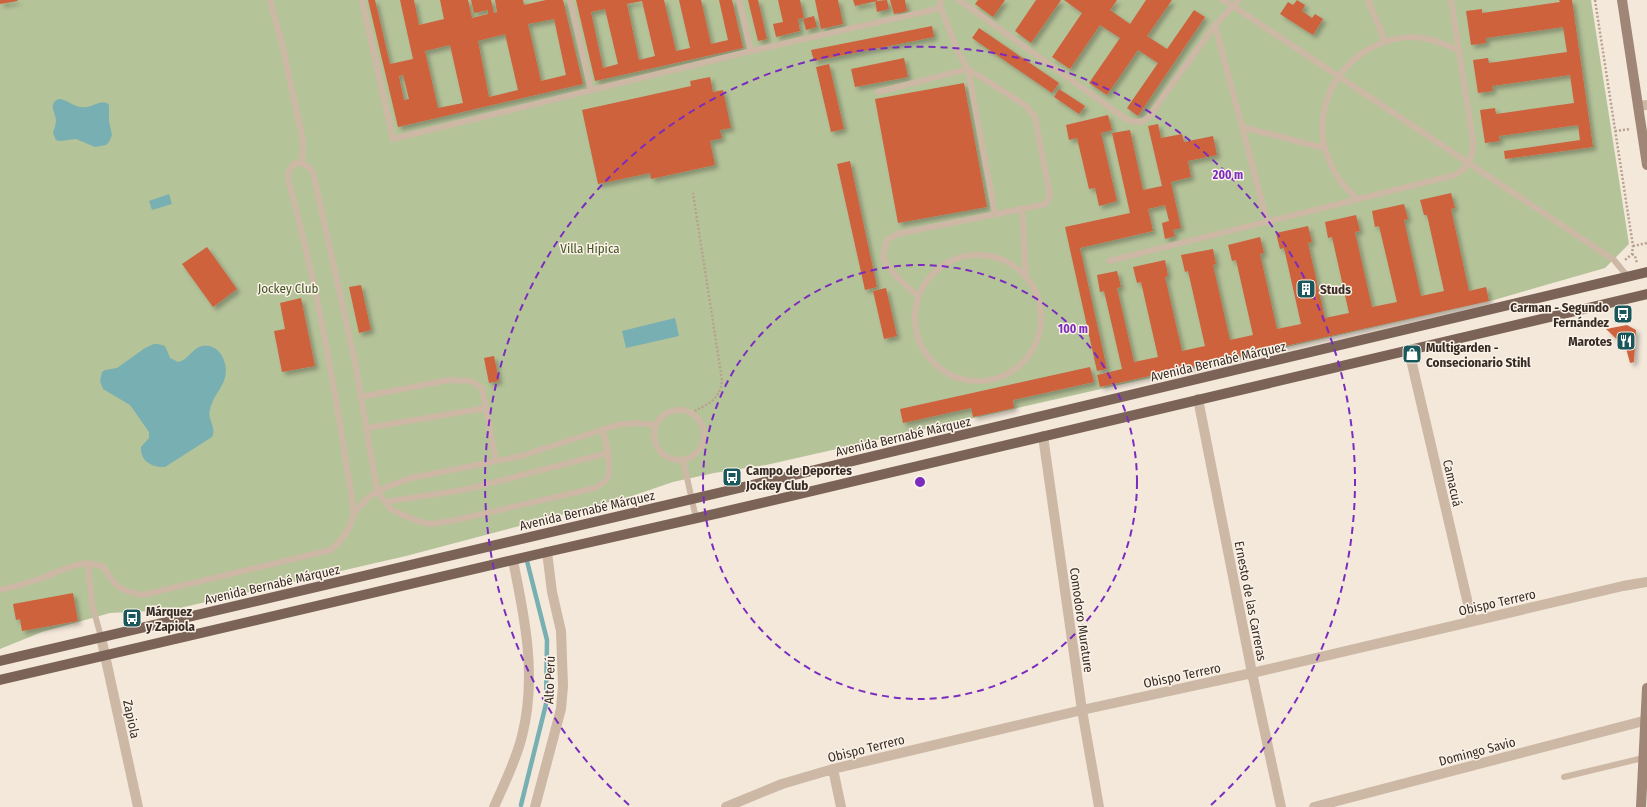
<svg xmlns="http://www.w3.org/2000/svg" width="1647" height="807" font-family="'Fira Sans Condensed',sans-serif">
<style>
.green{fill:#b5c399}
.water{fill:#77afb2}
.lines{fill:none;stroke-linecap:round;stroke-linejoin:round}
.stream{stroke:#77afb2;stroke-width:4.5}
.building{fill:#ce623e;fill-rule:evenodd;filter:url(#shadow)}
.path{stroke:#b8a18f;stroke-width:2.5;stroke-dasharray:2 2;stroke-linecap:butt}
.lane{stroke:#ccb8a5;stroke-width:6}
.street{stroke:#ccb8a5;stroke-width:10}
.secondary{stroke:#a08676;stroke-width:10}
.primary{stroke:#7b6357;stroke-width:10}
.ring{fill:none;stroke:#7b2cbf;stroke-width:2;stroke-dasharray:7 5}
.labels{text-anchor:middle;stroke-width:3;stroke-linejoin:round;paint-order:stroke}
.park-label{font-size:13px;fill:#465829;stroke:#fbf2e7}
.poi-label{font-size:13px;font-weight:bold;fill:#382c27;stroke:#fbf2e7;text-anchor:start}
.street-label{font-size:13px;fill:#382c27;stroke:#fbf2e7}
.centre{fill:#7b2cbf;stroke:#fbf2e7;stroke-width:2}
.ring-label{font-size:12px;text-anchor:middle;font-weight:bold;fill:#7b2cbf;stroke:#fbf2e7;stroke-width:3;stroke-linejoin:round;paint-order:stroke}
</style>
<defs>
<filter id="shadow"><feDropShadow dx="3.5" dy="3.5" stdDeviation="2" flood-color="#0004"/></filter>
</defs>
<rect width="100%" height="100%" fill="#f3e8da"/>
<path class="green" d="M0 0H1591L1629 244 1605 268 1494 300 766 465 714 473 673 482 632 496 406 556 171 610 110 613 42 632 0 649Z"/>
<path class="water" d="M58 99C68 99 75 109 86 107 93 107 103 98 109 105V121L112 135 109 142 106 145 95 147 76 139 60 141 56 140 53 133C54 129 56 125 56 120 55 111 48 105 58 99Z
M169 194 172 204 152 210 149 201Z
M675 318 679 336 626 348 622 331Z
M154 344H158L165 346 170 358 178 362C190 360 194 342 210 346 216 348 221 353 223 358 233 382 214 390 210 410 207 420 217 427 212 437L165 467C152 468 140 461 141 447L149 438V432L130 405 103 389 100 381 102 372 105 370 117 368 145 348Z"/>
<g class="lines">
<path class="stream" d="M521 805 546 704 547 640 526 557"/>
</g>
<path class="building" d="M0 0H17L18 1 0 4Z
M368 0H375L390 64 413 59 400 0H414L419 25 444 19 440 0H468L472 18 488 14V10L474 13 471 0H491L494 13 497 12 495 0H523L524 5 546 0H563L583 84 398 127ZM554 19 566 75 541 81 528 24ZM505 34 518 90 489 97 478 41ZM450 45 463 103 438 108 425 51ZM403 75 409 99 404 100 399 76Z
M576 0H664L676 51 690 48 679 0H701L711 44 728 40 719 0H732L743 48 595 81ZM642 1 655 56 639 60 627 4ZM605 9 618 64 603 68 591 12Z
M748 0H758L767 39 758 41Z
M778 0H800L804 18 798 19 800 31 776 37 773 24 783 22Z
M815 0H838L843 24 821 29Z
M853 0H877V1L855 6Z
M887 0 889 9 877 12 875 1Z
M890 0H905L907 11 894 14Z
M978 0H1005L993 17 975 4Z
M1036 0H1061L1031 43 1015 31Z
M1064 0H1117L1110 10 1130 24 1146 0H1172L1147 36 1167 49 1194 10 1205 17 1138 116 1127 108 1158 63 1138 50 1107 95 1089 83 1120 38 1100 25 1070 69 1052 57 1082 13Z
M1297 0 1305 5 1302 11 1312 18 1315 14 1323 19 1313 35 1280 14 1288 2 1293 5Z
M1559 0H1572L1593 147 1505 159 1504 151 1580 140 1578 125 1499 136 1500 141 1485 143 1480 110 1495 108 1496 114 1574 103 1570 75 1492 86 1493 91 1478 93 1473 60 1488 58 1489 63 1567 52 1563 27 1486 38V43L1471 45 1466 11 1482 9V13L1560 2Z
M814 16 817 27 806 30 803 19Z
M932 26 934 37 814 61 811 50Z
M979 28 1059 83 1052 93 972 38Z
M904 58 908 77 855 87 851 69Z
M829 64 844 129 831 132 816 67Z
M710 77 713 92 723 90 731 128 720 130 722 138 710 141 715 165 651 179 650 173 598 184 582 110 691 86 690 81Z
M964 83 987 207 898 223 875 99Z
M1059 89 1085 106 1079 114 1054 97Z
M1108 115 1112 130 1101 133 1117 201 1099 206 1095 188 1089 189 1077 138 1069 140 1066 125Z
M1158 124 1161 138 1182 134 1184 142 1213 136 1217 155 1188 161 1191 177 1171 182 1181 228 1173 230 1175 236 1165 239 1162 223 1169 221 1165 205 1148 209 1153 231 1080 248 1107 369 1097 371 1065 227 1130 213 1112 133 1130 130 1143 190 1162 186 1148 126Z
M850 161 877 287 865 290 837 164Z
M1451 193 1455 208 1451 209 1469 291 1486 287 1489 301 1100 387 1097 375 1122 369 1104 291 1100 292 1097 275 1117 271 1121 287 1117 288 1134 362 1158 357 1141 282 1137 283 1133 267 1165 260 1168 276 1165 277 1182 351 1205 346 1188 271 1185 272 1181 255 1213 249 1216 264 1213 265 1230 340 1253 335 1236 260 1232 261 1228 245 1260 237 1264 253 1260 254 1277 329 1301 324 1284 248 1280 249 1276 233 1308 226 1312 242 1308 243 1325 318 1349 313 1332 237 1328 238 1325 222 1356 215 1360 231 1355 232 1372 307 1397 302 1379 226 1375 227 1372 211 1404 204 1408 219 1404 220 1421 296 1444 291 1427 215H1424L1420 200Z
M207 247 237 289 213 307 182 264Z
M361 285 371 330 359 333 349 287Z
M886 288 897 336 884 339 873 291Z
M301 298 315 366 282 372 274 331 285 329 280 303Z
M1627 325 1636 330 1634 362 1630 363 1626 348 1606 329Z
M494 356 499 381 489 383 484 358Z
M1090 367 1094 382 1013 400 1014 408 973 417 971 408 903 423 900 409Z
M73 593 78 621 22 631 20 619 16 620 13 604Z"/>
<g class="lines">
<path class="path" d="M1595 0 1633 246 1632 254 1625 260
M1615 131 1631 129
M1633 246 1647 243
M1632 254 1635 256 1637 263
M691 413C707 404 720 401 722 380L693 193"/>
<path class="lane" d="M270 0 283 48 303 141 302 163
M362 0 393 139 751 51 941 8 940 0
M570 0 591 90
M739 0 751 51
M959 0 1126 119C1135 123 1141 123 1148 118L1215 25 1233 6 1223 0
M1239 0 1233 6 1614 260 1628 277
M1368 0 1385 41
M1215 25 1267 221
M878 92 968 69 995 214
M1242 127 1324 148
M1357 199C1351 192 1342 185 1337 176 1333 172 1332 165 1329 160 1305 103 1349 39 1411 37 1428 37 1444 44 1460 51
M1022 209 1026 277
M915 318a63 63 0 1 1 126 0a63 63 0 1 1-126 0Z
M1109 261 1455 175C1469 167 1473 157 1473 141L1451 0
M919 297C910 289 887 270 884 259 883 253 885 246 887 240L897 234 1046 204 1050 195 1035 117 1025 105 968 69 957 50 941 8
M361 397 449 380 471 381 482 388 496 461
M654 435a25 25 0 1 1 50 0a25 25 0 1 1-50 0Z
M367 428 486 408
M683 460 696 518
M385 502 468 489 608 453 603 429
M354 513 366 500 377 491 407 479 521 456 617 425 637 423 656 425
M88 563 92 604 101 637
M0 590C12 587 24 584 36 580 59 573 79 557 104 567 115 587 120 591 143 595L331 550C343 539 350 530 354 513 337 401 318 288 288 179V172L294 164C303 162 307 164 313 172L355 362 377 491 385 502 392 510 417 521 432 524 456 520 595 488C613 479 610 471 608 453
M1564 777 1643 758"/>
<path class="street" d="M1638 106 1647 105
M1409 351 1472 621
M1198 399 1252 673 1281 807
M1043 436 1082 710 1099 807
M101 637 138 807
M833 769 841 807
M494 807C504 784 516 761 522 736 537 678 525 618 513 561
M535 807 561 709 563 686 561 631 552 592 547 552
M726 807 782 784 833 769 1082 710 1252 673 1623 586 1647 582
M1314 807 1647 720"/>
<path class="secondary" d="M1622 0 1647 165
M1641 807 1647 688"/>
<path class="primary" d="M0 661 735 489 1647 272
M0 680 547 552 719 513 1647 294"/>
</g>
<g class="ring">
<circle cx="920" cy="482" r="217"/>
<path d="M629 805A435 435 0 1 1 1211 805"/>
</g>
<defs>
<g id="building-square" transform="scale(1)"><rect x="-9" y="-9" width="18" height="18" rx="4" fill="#1a575c" stroke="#fbf2e7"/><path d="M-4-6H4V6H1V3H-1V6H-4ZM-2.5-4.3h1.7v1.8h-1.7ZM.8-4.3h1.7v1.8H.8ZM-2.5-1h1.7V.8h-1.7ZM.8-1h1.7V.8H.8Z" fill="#fff"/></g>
<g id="bus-square" transform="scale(1)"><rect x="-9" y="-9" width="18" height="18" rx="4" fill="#1a575c" stroke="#fbf2e7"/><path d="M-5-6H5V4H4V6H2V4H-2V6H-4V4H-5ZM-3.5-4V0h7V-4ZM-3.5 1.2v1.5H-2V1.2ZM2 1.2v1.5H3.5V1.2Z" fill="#fff"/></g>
<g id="restaurant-square" transform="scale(1)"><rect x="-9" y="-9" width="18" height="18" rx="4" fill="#1a575c" stroke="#fbf2e7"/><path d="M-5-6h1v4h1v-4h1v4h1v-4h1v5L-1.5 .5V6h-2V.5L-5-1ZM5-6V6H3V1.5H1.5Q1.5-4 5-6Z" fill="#fff"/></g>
<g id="shop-square" transform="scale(1)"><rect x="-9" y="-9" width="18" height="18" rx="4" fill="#1a575c" stroke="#fbf2e7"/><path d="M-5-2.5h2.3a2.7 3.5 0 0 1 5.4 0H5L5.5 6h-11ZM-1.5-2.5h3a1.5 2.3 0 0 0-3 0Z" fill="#fff"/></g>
</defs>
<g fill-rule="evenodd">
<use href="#building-square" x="1306" y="289"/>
<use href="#bus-square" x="1623" y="314"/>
<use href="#restaurant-square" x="1626" y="341"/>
<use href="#shop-square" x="1412" y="354"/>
<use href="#bus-square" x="732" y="477"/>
<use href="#bus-square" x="132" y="618"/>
</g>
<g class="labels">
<g class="park-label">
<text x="590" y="253">Villa Hípica</text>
<text x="288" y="293">Jockey Club</text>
</g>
<g class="poi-label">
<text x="1320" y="294">Studs</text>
<text x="1609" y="312" text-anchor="end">Carman - Segundo<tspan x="1609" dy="15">Fernández</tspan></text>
<text x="1612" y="346" text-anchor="end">Marotes</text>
<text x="1426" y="352">Multigarden -<tspan x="1426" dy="15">Consecionario Stihl</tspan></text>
<text x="746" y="475">Campo de Deportes<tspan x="746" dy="15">Jockey Club</tspan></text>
<text x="146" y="616">Márquez<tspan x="146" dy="15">y Zapiola</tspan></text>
</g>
<g class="street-label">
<text transform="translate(1218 361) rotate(-13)" y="5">Avenida Bernabé Márquez</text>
<text transform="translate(903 436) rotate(-13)" y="5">Avenida Bernabé Márquez</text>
<text transform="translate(1453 483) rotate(77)" y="5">Camacuá</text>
<text transform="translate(587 510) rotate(-13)" y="5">Avenida Bernabé Márquez</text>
<text transform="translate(272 584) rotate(-13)" y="5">Avenida Bernabé Márquez</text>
<text transform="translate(1251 601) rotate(79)" y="5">Ernesto de las Carreras</text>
<text transform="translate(1497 602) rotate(-13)" y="5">Obispo Terrero</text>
<text transform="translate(1082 620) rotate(82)" y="5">Comodoro Murature</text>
<text transform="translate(1182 675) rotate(-12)" y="5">Obispo Terrero</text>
<text transform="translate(549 680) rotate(-88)" y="5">Alto Perú</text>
<text transform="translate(132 719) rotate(78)" y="5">Zapiola</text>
<text transform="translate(866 748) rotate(-14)" y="5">Obispo Terrero</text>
<text transform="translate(1477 751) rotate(-15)" y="5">Domingo Savio</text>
</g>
</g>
<circle cx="920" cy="482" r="6" class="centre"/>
<g class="ring-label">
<text x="1228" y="179">200 m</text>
<text x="1073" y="333">100 m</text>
</g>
</svg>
